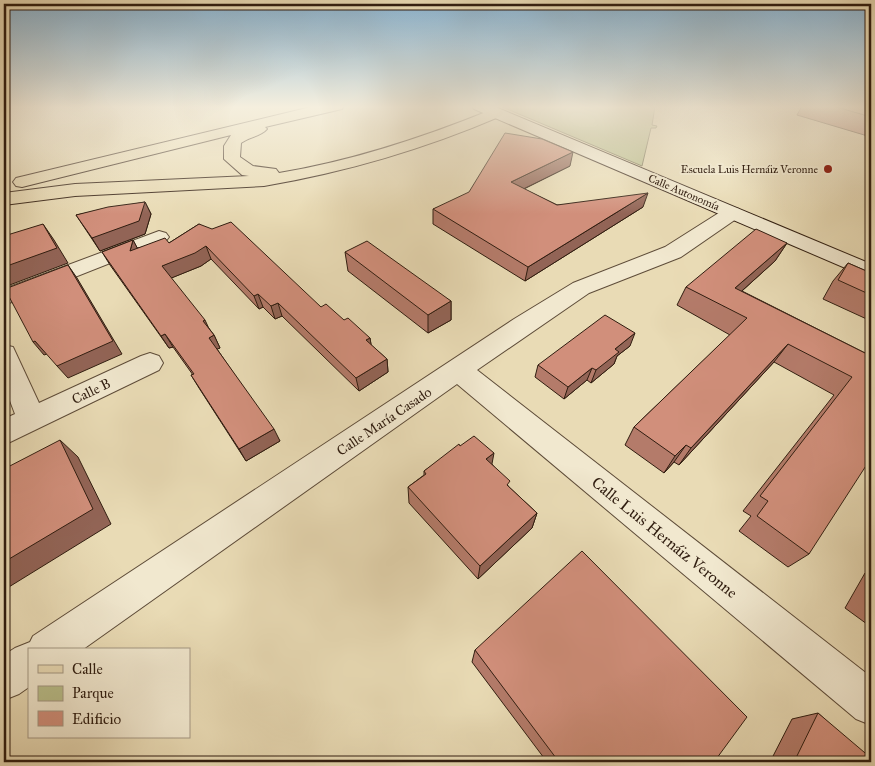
<svg xmlns="http://www.w3.org/2000/svg" width="875" height="766" font-family="'IM FELL Great Primer',serif">
<style>
.green{fill:#b9bf8b;stroke:#746e4e}
.lines{fill:none;stroke-linecap:round;stroke-linejoin:round}
.street-casing{stroke:#5e4c39;stroke-width:2}
.secondary-casing{stroke:#301d10;stroke-width:2}
.primary-casing{stroke:#301d10;stroke-width:2}
.street{fill:#f1e8cf;fill-rule:evenodd}
.secondary{fill:#f1e8cf;fill-rule:evenodd}
.primary{fill:#e9dbb5;fill-rule:evenodd}
.wall{fill:#b47b6a;stroke:#301d10}
.shaded-wall{fill:#926456;stroke:#301d10}
.building{fill:#d18f7b;stroke:#301d10}
.poi-dot{fill:#8f2418;stroke:#f1e8cf;stroke-width:2}
.labels{text-anchor:middle;stroke-width:4;stroke-linejoin:round;paint-order:stroke}
.far-poi-label{font-size:11px;fill:#301d10;stroke:#f1e8cf;text-anchor:end}
.far-street-label{font-size:11px;fill:#301d10;stroke:#f1e8cf}
.street-label{font-size:14px;fill:#301d10;stroke:#f1e8cf}
.near-street-label{font-size:16px;fill:#301d10;stroke:#f1e8cf}
</style>
<rect width="100%" height="100%" fill="#e9dbb5"/>
<filter id="stains"><feTurbulence type="fractalNoise" baseFrequency=".004" numOctaves="4"/><feColorMatrix values="0 0 0 0 .2 0 0 0 0 .09 0 0 0 0 .02 0 0 0 .5 -.17"/></filter>
<radialGradient id="worn" r=".72"><stop offset=".6" stop-color="#630" stop-opacity="0"/><stop offset="1" stop-color="#630" stop-opacity=".3"/></radialGradient>
<path class="green" d="M500 106H655L652 125 657 126 656 128H651L642 166Z"/>
<g class="lines">
<g class="street-casing">
<path id="street" d="M732 207 739 209 742 213 739 217 681 257 589 293 477 370 871 677V725L856 719 457 384 82 650H29V687L19 694 4 700V655L15 648 30 642 33 636 514 319 573 283 665 247 725 209Z
M159 231 166 233 169 237 166 241 4 305V289Z
M4 345 13 347 39 403 141 356 150 353 159 356 163 363 159 370 4 445V419L15 414 4 385Z"/>
</g>
<g class="secondary-casing">
<path id="secondary" d="M472 106H493L871 264V279L474 109Z"/>
</g>
<g class="primary-casing">
<path id="primary" d="M315 106H344L342 109 265 127 267 129C261 136 249 137 241 143L240 157 253 166 276 169 279 173C352 161 422 138 491 110H501L503 113 501 116C424 149 346 172 264 186L75 196 4 205V193L75 184 249 176 242 175 224 159V146L231 135 22 187 16 186 13 182 16 178Z"/>
</g>
<use href="#street" class="street"/>
<use href="#secondary" class="secondary"/>
<use href="#primary" class="primary"/>
</g>
<path class="wall" d="M802 106H871V137L797 115Z
M570 166 524 189 557 205 643 207 525 281 433 224V209Z
M145 202 151 214 145 234 100 251 76 215Z
M199 224 321 307 370 338 371 345 387 359 388 372 359 391 282 316 275 319 263 307 259 309 211 259 201 266 171 278 214 335 220 348 217 349 280 441 246 461 199 388 191 375H193L173 347 169 348 110 265 102 252 133 240 137 248 169 243Z
M787 243 775 261 742 291 871 356 809 554 788 567 739 531 751 516 743 511 834 395 774 362 679 465 674 462 664 473 625 445 634 427 730 335 677 305 686 287Z
M345 252 451 301V320L428 333 348 271Z
M848 263 871 273V321L823 299 833 281Z
M630 346 617 356 614 364 591 383 587 380 564 399 535 377 538 365Z
M460 446 492 464 509 487 537 513 532 528 478 579 409 503 408 487 424 475V471Z
M871 569V637L867 634 871 627 845 608 865 573Z
M475 650 714 762H547L472 662Z
M818 713 871 762H770L792 719Z"/>
<path class="shaded-wall" d="M573 152 570 166 509 196 511 182Z
M648 193 643 207 525 281 528 267Z
M145 202 151 214 145 234 100 251 92 238Z
M43 224 54 240 68 263 7 286 4 282V267Z
M133 240 140 253 130 251Z
M787 243 775 261 724 307 735 288Z
M206 246 211 259 201 266 169 279 162 266Z
M68 265 77 278 122 354 68 378 57 366Z
M258 294 263 307 259 309 254 296Z
M451 301V320L428 333V315Z
M278 303 282 316 275 319 271 306Z
M205 320 211 333 203 321Z
M635 333 630 346 617 356 614 364 591 383 596 370 615 349Z
M165 334 173 347 169 348 161 336Z
M214 335 220 348 215 350 209 338Z
M370 338 372 350 366 340Z
M35 341 47 354 44 355 33 342Z
M788 344 774 362 679 465 691 448Z
M387 359 388 372 359 391 356 378Z
M592 368 587 380 564 399 568 387Z
M274 429 280 441 246 461 239 449Z
M60 440 78 457 111 524 4 590V562Z
M686 445 674 462 664 473 675 456Z
M494 453 491 469 486 459Z
M537 513 532 528 478 579 480 566Z"/>
<path class="building" d="M833 106H871V117Z
M505 133 542 139 573 152 511 182 557 205 648 193 528 267 433 209 469 192Z
M145 202 139 221 92 238 76 215 108 207Z
M231 222 321 307 326 304 344 320 348 318 370 338 366 340 387 359 356 378 278 303 271 306 258 294 254 296 206 246 195 253 162 266 205 320 203 321 214 335 209 338 274 429 239 449 191 375 194 374 165 334 161 336 102 252 133 240 130 251 165 238 169 243 199 224 212 229Z
M43 224 57 248 4 267V236Z
M756 229 787 243 735 288 871 356V458L809 554 757 516 768 501 760 496 852 377 788 344 691 448 686 445 675 456 634 427 747 318 686 287Z
M367 241 451 301 428 315 345 252Z
M848 263 871 273V295L838 280Z
M68 265 113 341 57 366 35 341 33 342 5 289Z
M605 315 635 333 615 349 619 352 596 370 592 368 568 387 538 365Z
M474 436 494 453 486 459 510 481 507 485 537 513 480 566 408 487 426 474 424 471 459 444 460 446Z
M60 440 93 509 4 562V469Z
M582 551 747 717 714 762H559L475 650Z
M818 713 871 758V762H794Z"/>
<linearGradient id="sky" x2="0" y2="1"><stop stop-color="#8ab6d5"/><stop offset="0.5" stop-color="#f5efde"/><stop offset="1" stop-color="#f5efde" stop-opacity="0"/></linearGradient>
<rect width="875" height="214" fill="url(#sky)"/>
<circle class="poi-dot" cx="828" cy="169" r="5"/>
<g class="labels">
<g class="far-poi-label">
<text x="818" y="173">Escuela Luis Hernáiz Veronne</text>
</g>
<g class="far-street-label">
<text transform="translate(684 192) rotate(23)" y="4">Calle Autonomía</text>
</g>
<g class="street-label">
<text transform="translate(91 391) rotate(-26)" y="5">Calle B</text>
<text transform="translate(384 421) rotate(-34)" y="5">Calle María Casado</text>
</g>
<g class="near-street-label">
<text transform="translate(665 537) rotate(39)" y="6">Calle Luis Hernáiz Veronne</text>
</g>
</g>
<rect width="875" height="766" fill="none" stroke="#e9dbb5" stroke-width="20"/>
<rect x="5" y="5" width="865" height="756" fill="none" stroke="#301d10" stroke-width="2.5"/>
<rect x="10" y="10" width="855" height="746" fill="none" stroke="#301d10"/>
<rect x="28" y="648" width="162" height="90" fill="#f1e8cf" stroke="#a49783"/>
<rect x="38" y="665" width="25" height="8" fill="#e9dbb5" stroke="#a49783"/>
<text x="72" y="674" font-size="15" fill="#301d10">Calle</text>
<rect x="38" y="686" width="25" height="15" fill="#b9bf8b" stroke="#a49783"/>
<text x="72" y="698" font-size="15" fill="#301d10">Parque</text>
<rect x="38" y="711" width="25" height="15" fill="#d18f7b" stroke="#a49783"/>
<text x="72" y="724" font-size="15" fill="#301d10">Edificio</text>
<rect width="100%" height="100%" filter="url(#stains)"/>
<rect width="100%" height="100%" fill="url(#worn)"/>
</svg>
